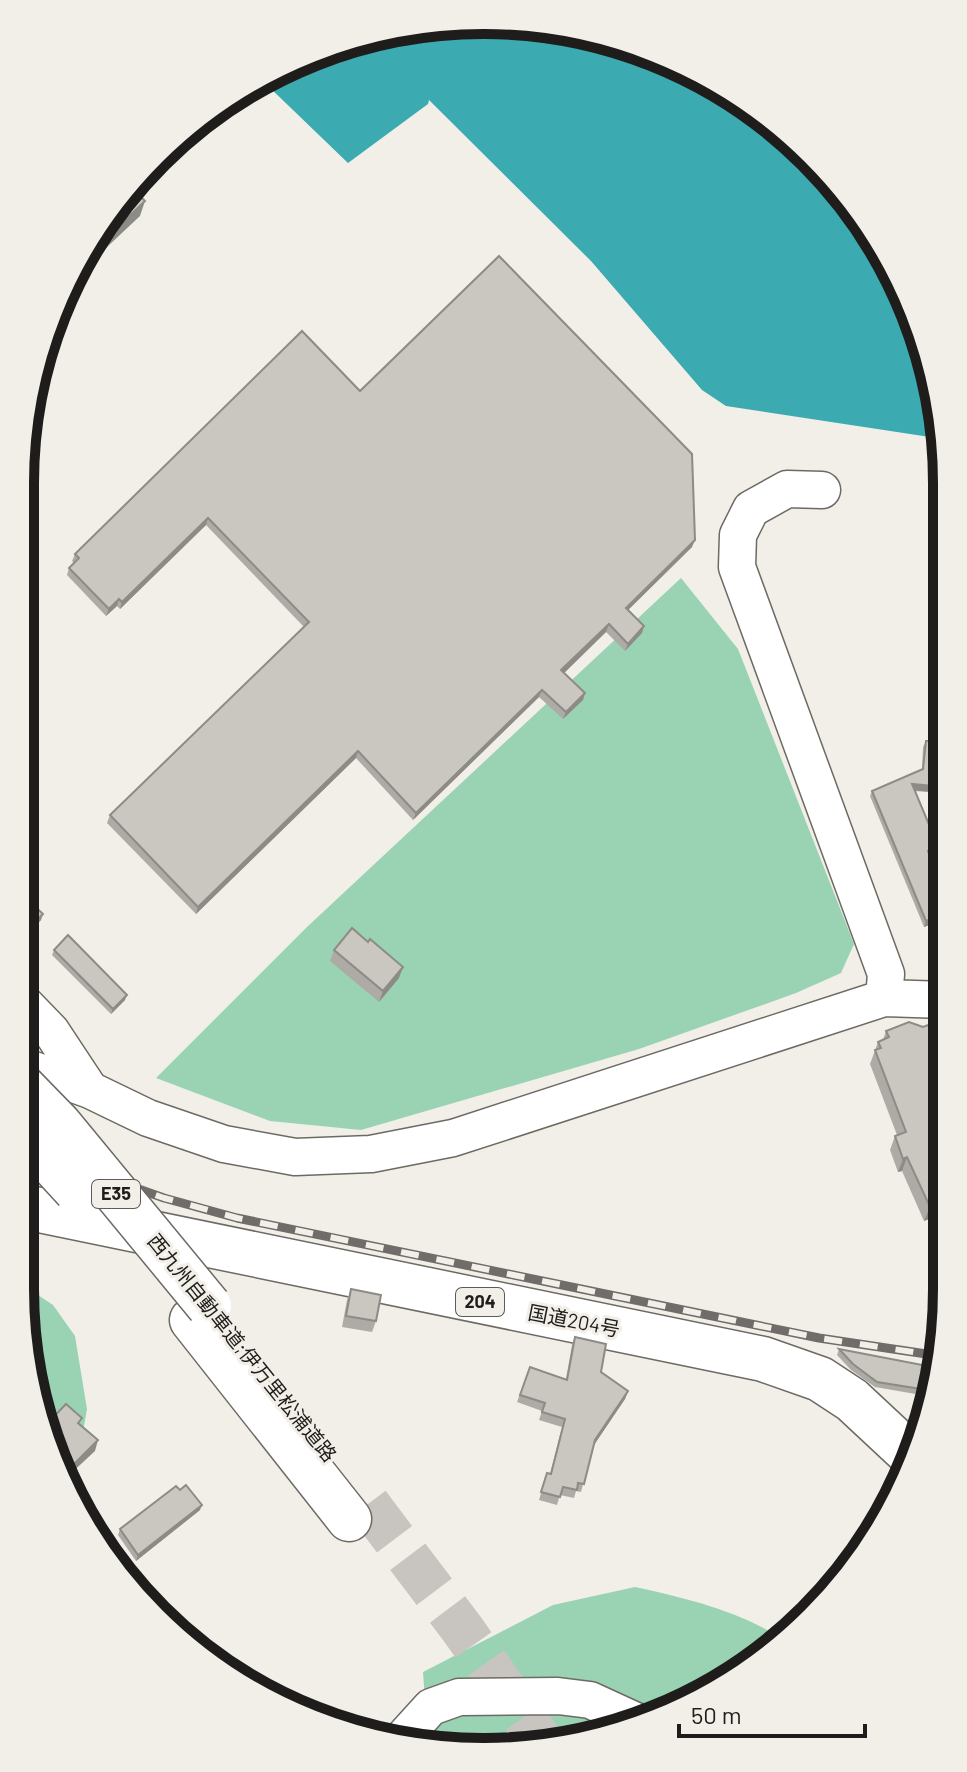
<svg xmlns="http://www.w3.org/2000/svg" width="967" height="1772" font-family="Barlow,'Noto Sans JP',sans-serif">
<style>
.green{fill:#99d3b4}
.water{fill:#3babb1}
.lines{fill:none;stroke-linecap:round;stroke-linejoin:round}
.highway-tunnel{stroke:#c8c4bf;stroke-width:44;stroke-dasharray:44 22;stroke-linecap:butt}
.minor-casing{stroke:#6d6a64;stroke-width:39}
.highway-casing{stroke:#6d6a64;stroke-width:47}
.minor{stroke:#fff;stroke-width:36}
.highway{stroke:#fff;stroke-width:44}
.rail-casing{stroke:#6f6c69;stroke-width:9}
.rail{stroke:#f2eee8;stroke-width:6;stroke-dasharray:18;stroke-linecap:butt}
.highway-bridge-casing{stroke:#6d6a64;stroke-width:47;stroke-linecap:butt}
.highway-bridge{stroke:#fff;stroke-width:44}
.wall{fill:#aeaaa5}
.shaded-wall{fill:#8d8b86}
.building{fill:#cac6c0;stroke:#8d8b86;stroke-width:2}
.labels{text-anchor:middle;stroke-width:6;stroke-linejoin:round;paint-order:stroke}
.shield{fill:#f2eee8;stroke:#5e5c58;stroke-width:2}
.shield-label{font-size:18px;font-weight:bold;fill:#1f1d1b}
.street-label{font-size:20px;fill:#1f1d1b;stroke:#f2eee8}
.rim{fill:none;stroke:#1f1d1b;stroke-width:10}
</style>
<rect width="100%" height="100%" fill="#f2eee8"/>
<path class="green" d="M681 578 738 649 854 944 841 973 796 993 639 1049 361 1130 270 1121 156 1078 307 927Z
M20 1283 53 1305 75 1336 87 1409 78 1460 69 1483 45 1438Z
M635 1587C686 1598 740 1611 784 1640L661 1717 514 1751 428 1743 423 1672 553 1605Z"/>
<path class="water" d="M544 24 715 82 789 135 869 226 912 307 943 423V439L726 406 702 390 591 261 429 100 428 104 348 163 266 84 363 36Z"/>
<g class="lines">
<path class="highway-tunnel" d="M368 1504 463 1630 543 1744"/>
<g class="minor-casing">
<path id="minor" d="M822 490 787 489 751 509 738 535 737 567 886 974 884 998
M20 999 51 1031 90 1090
M20 1065 90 1090 148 1118 224 1144 295 1157 371 1154 453 1138 884 998 945 1000
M401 1740 431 1707 459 1697 558 1696 590 1700 638 1722"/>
</g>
<g class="highway-casing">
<path id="highway" d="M20 1206 763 1359 820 1379 852 1400 912 1456
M192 1320 349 1519"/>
</g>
<use href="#minor" class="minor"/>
<use href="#highway" class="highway"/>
<g class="rail-casing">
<path id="rail" d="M20 1147 164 1198 237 1218 819 1338 940 1356"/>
</g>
<use href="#rail" class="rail"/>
<g class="highway-bridge-casing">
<path id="highway-bridge" d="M20 1084 59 1124 209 1306
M20 1129 76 1190"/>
</g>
<use href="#highway-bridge" class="highway-bridge"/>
</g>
<path class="wall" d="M360 391 692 547 628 610 642 633 625 651 606 632 564 673 585 693 583 700 563 719 539 697 413 820 356 758 196 914 107 823 110 815 304 627 206 525 120 609 117 606 106 616 67 575 69 568 74 563 72 561 75 554Z
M926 741H944V793L914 791 938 846 936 852 930 855 942 886 945 885V919L924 927 870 796 872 791 922 770 923 747Z
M20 883 41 920 26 935 20 929Z
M54 950 125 1000 111 1014 52 955Z
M334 950 399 978 379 1002 330 961Z
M886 1031 938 1095 945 1114 946 1263 929 1219 924 1221 902 1171 898 1172 890 1150 895 1136 897 1135 870 1064 878 1042 883 1040Z
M351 1289 376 1321 372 1332 342 1327 347 1300Z
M575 1337 601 1372 628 1391 625 1399 593 1446 581 1492 576 1491 574 1498 560 1495 557 1505 539 1500 547 1473 550 1474 562 1427 539 1420 542 1411 517 1402 530 1367 566 1379 572 1345Z
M839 1349 938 1368 933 1397 875 1387 851 1370 837 1355Z
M180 1490 200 1510 136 1561 118 1535 120 1529Z"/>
<path class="shaded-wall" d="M145 201 140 216 73 279 68 293 63 298 75 268Z
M208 518 206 525 120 609 122 602Z
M695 540 692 547 623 615 626 608Z
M119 599 117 606 106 616 109 609Z
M609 624 606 632 559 678 561 670Z
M644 626 642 633 625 651 628 644Z
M542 690 539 697 413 820 416 813Z
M585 693 583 700 563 719 566 712Z
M358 751 356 758 196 914 198 907Z
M912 784 944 787V793L910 790Z
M938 846 936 852 926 856 928 851Z
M43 914 41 920 26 935 28 929Z
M945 914V919L924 927 926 921Z
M403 967 399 978 379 1002 383 991Z
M127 995 125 1000 111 1014 113 1009Z
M945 1081V1093L929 1099 934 1085Z
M907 1157 902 1171 898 1172 903 1159Z
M934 1205 929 1219 924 1221 930 1207Z
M628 1391 625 1399 592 1448 595 1440Z
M98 1440 95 1451 66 1478 65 1475 66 1472Z
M202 1505 200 1510 136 1561 138 1555Z"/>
<path class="building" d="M135 191 145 201 75 268 82 252Z
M499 256 692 454 695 540 626 608 644 626 628 644 609 624 561 670 585 693 566 712 542 690 416 813 358 751 198 907 110 815 309 622 208 518 122 602 119 599 109 609 69 568 79 558 75 554 302 331 360 391Z
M926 741H944V787L912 784 938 846 928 851 942 886 945 885V914L926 921 872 791 923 769Z
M20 883 33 895 28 900 43 914 28 929 20 921Z
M352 928 368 942 370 939 403 967 383 991 334 950Z
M68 935 127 995 113 1009 54 950Z
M945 1019V1081L934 1085 945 1114 946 1236 934 1205 930 1207 907 1157 903 1159 895 1136 906 1132 875 1050 881 1048 878 1042 889 1037 886 1031 909 1022 923 1027Z
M351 1289 381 1295 376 1321 346 1316Z
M575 1337 606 1344 601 1372 628 1391 595 1440 584 1484 578 1483 577 1490 563 1487 560 1497 541 1492 547 1473 551 1474 565 1419 542 1412 545 1403 520 1395 530 1367 567 1380Z
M839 1349 938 1368 934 1391 877 1382 853 1364Z
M66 1404 82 1418 78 1423 98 1440 66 1472H63L45 1438 43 1428Z
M186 1485 202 1505 138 1555 120 1529 176 1486 180 1490Z"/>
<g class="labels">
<g class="shield">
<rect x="92" y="1180" width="48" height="28" rx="6"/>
<rect x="456" y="1288" width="48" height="28" rx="6"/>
</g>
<g class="shield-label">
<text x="116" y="1200">E35</text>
<text x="480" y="1308">204</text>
</g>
<g class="street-label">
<text transform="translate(574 1321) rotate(11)" y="7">国道204号</text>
<text transform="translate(242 1348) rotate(51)" y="7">西九州自動車道;伊万里松浦道路</text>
</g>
</g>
<path d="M0 0H967V1772H0ZM483 34H484A449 449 0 0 1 933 483V1289A449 449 0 0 1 484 1738H483A449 449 0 0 1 34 1289V483A449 449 0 0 1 483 34Z" fill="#f2eee8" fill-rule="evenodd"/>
<path class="rim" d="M483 34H484A449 449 0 0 1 933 483V1289A449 449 0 0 1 484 1738H483A449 449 0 0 1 34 1289V483A449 449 0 0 1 483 34Z"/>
<path d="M679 1724v12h186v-12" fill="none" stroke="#1f1d1b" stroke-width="4"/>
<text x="691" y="1724" font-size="24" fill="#1f1d1b" stroke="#f2eee8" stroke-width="6" paint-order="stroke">50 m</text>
</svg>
